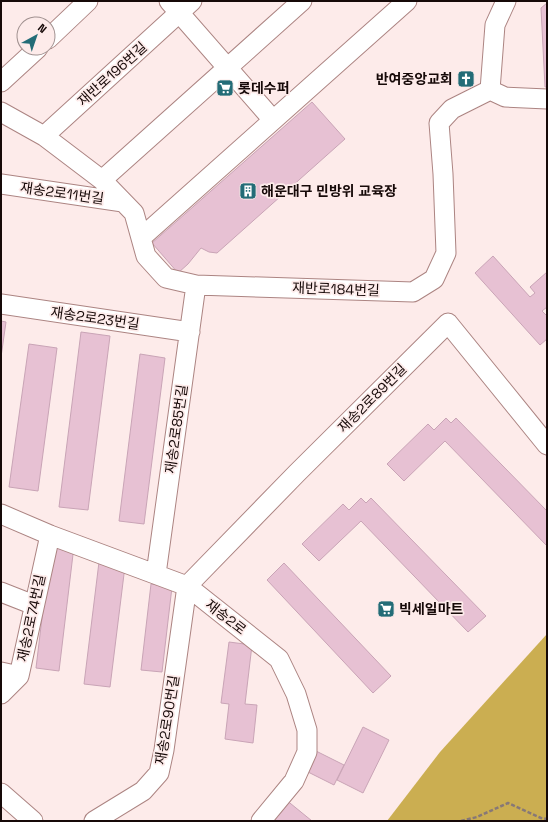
<svg xmlns="http://www.w3.org/2000/svg" width="548" height="822" font-family="'Space Grotesk','Noto Sans KR',sans-serif">
<style>
.forest{fill:#cbae51}
.building{fill:#e7c1d3;stroke:#c9a4b6}
.lines{fill:none;stroke-linecap:round;stroke-linejoin:round}
.minor-casing{stroke:#ac8482;stroke-width:21}
.path{stroke:#877877;stroke-width:2.5;stroke-dasharray:4 2;stroke-linecap:butt}
.minor{stroke:#fff;stroke-width:19}
.labels{text-anchor:middle;stroke-width:3.5;stroke-linejoin:round;paint-order:stroke}
.street-label{font-size:14px;fill:#160908;stroke:#fdebea}
.poi-label{font-size:14px;font-weight:bold;fill:#160908;stroke:#fdebea;text-anchor:start}
</style>
<rect width="100%" height="100%" fill="#fdebea"/>
<path class="forest" d="M547 634V821H387L440 752Z"/>
<path class="building" d="M547 3V87H545L541 8Z
M312 102 345 139 217 253 209 252 201 248 188 264 178 273 152 243Z
M493 256 530 297 535 293 530 287 547 272V307L542 311 547 316V339L540 345 475 273Z
M1 321 6 322 1 357Z
M81 332 110 336 88 510 59 507Z
M29 344 57 348 38 491 9 487Z
M140 354 165 358 144 524 119 521Z
M446 418 451 423 456 418 547 511V546L445 441 404 481 387 464 428 424 434 430Z
M361 498 366 503 371 498 486 616 468 632 361 521 319 561 302 544 343 504 349 510Z
M51 543 74 546 59 671 36 668Z
M99 562 125 566 110 687 84 684Z
M284 563 391 676 373 693 267 580Z
M151 584 172 587 162 672 141 670Z
M229 642 252 645 245 704 257 705 253 743 225 739 229 704 221 703Z
M363 727 389 740 363 793 337 780Z
M310 748 344 765 334 785 300 768Z
M285 799 312 821H268Z"/>
<g class="lines">
<g class="minor-casing">
<path id="minor" d="M169 1 273 120
M48 39 88 1
M1 82 38 48
M490 90 505 97 547 99
M1 112 44 136 102 180 134 213 146 256 166 278 196 285 413 292 434 279 446 253 443 174 439 123 452 109 490 90 495 25 506 1
M44 136 192 1
M102 180 302 1
M1 184 123 202
M142 237 407 1
M1 304 190 332
M1 514 50 535 187 586 279 659 296 694 307 730V752L294 781 261 821
M156 574 196 285
M1 592 34 605
M1 672 19 676
M1 694 19 676 50 535
M1 793 33 821
M94 821 143 791 159 773 164 750 187 586 297 473 448 323 547 445"/>
</g>
<path class="path" d="M461 821 477 817 508 803 541 818 547 819"/>
<use href="#minor" class="minor"/>
</g>
<defs>
<g id="church-square" transform="scale(0.9)"><rect x="-9" y="-9" width="18" height="18" rx="4" fill="#236c77" stroke="#fdebea"/><path d="M-1.2-6h2.4v3.5h3.3v2.4h-3.3V6h-2.4V-.1h-3.3v-2.4h3.3Z" fill="#fff"/></g>
<g id="supermarket-square" transform="scale(0.9)"><rect x="-9" y="-9" width="18" height="18" rx="4" fill="#236c77" stroke="#fdebea"/><path d="M-6-5.5h2.5l.6 2H6L4.5 2H-2.5L-4.4-4H-6ZM-1.5 3.2a1.3 1.3 0 1 0 .1 0ZM3 3.2a1.3 1.3 0 1 0 .1 0Z" fill="#fff"/></g>
<g id="building-square" transform="scale(0.9)"><rect x="-9" y="-9" width="18" height="18" rx="4" fill="#236c77" stroke="#fdebea"/><path d="M-4-6H4V6H1V3H-1V6H-4ZM-2.5-4.3h1.7v1.8h-1.7ZM.8-4.3h1.7v1.8H.8ZM-2.5-1h1.7V.8h-1.7ZM.8-1h1.7V.8H.8Z" fill="#fff"/></g>
</defs>
<g fill-rule="evenodd">
<use href="#church-square" x="466" y="79"/>
<use href="#supermarket-square" x="225" y="88"/>
<use href="#building-square" x="248" y="191"/>
<use href="#supermarket-square" x="386" y="609"/>
</g>
<g class="labels">
<g class="street-label">
<text transform="translate(112 74) rotate(-42)" y="5">재반로196번길</text>
<text transform="translate(62 193) rotate(8)" y="5">재송2로11번길</text>
<text transform="translate(336 289) rotate(2)" y="5">재반로184번길</text>
<text transform="translate(95 318) rotate(8)" y="5">재송2로23번길</text>
<text transform="translate(372 398) rotate(-45)" y="5">재송2로89번길</text>
<text transform="translate(176 429) rotate(-82)" y="5">재송2로85번길</text>
<text transform="translate(226 617) rotate(38)" y="5">재송2로</text>
<text transform="translate(31 618) rotate(-78)" y="5">재송2로74번길</text>
<text transform="translate(167 720) rotate(-81)" y="5">재송2로90번길</text>
</g>
<g class="poi-label">
<text x="453" y="84" text-anchor="end">반여중앙교회</text>
<text x="238" y="93">롯데수퍼</text>
<text x="261" y="196">해운대구 민방위 교육장</text>
<text x="399" y="614">빅세일마트</text>
</g>
</g>
<rect width="548" height="822" fill="none" stroke="#160908" stroke-width="4"/>
<g transform="translate(36 36) rotate(40)"><circle r="19" fill="#fdebea" stroke="#a19190"/>
<path d="M0-3L7 15L0 10L-7 15Z" fill="#236c77"/>
<text y="-6" font-size="11" font-weight="bold" text-anchor="middle" fill="#160908">N</text>
</g>
</svg>
